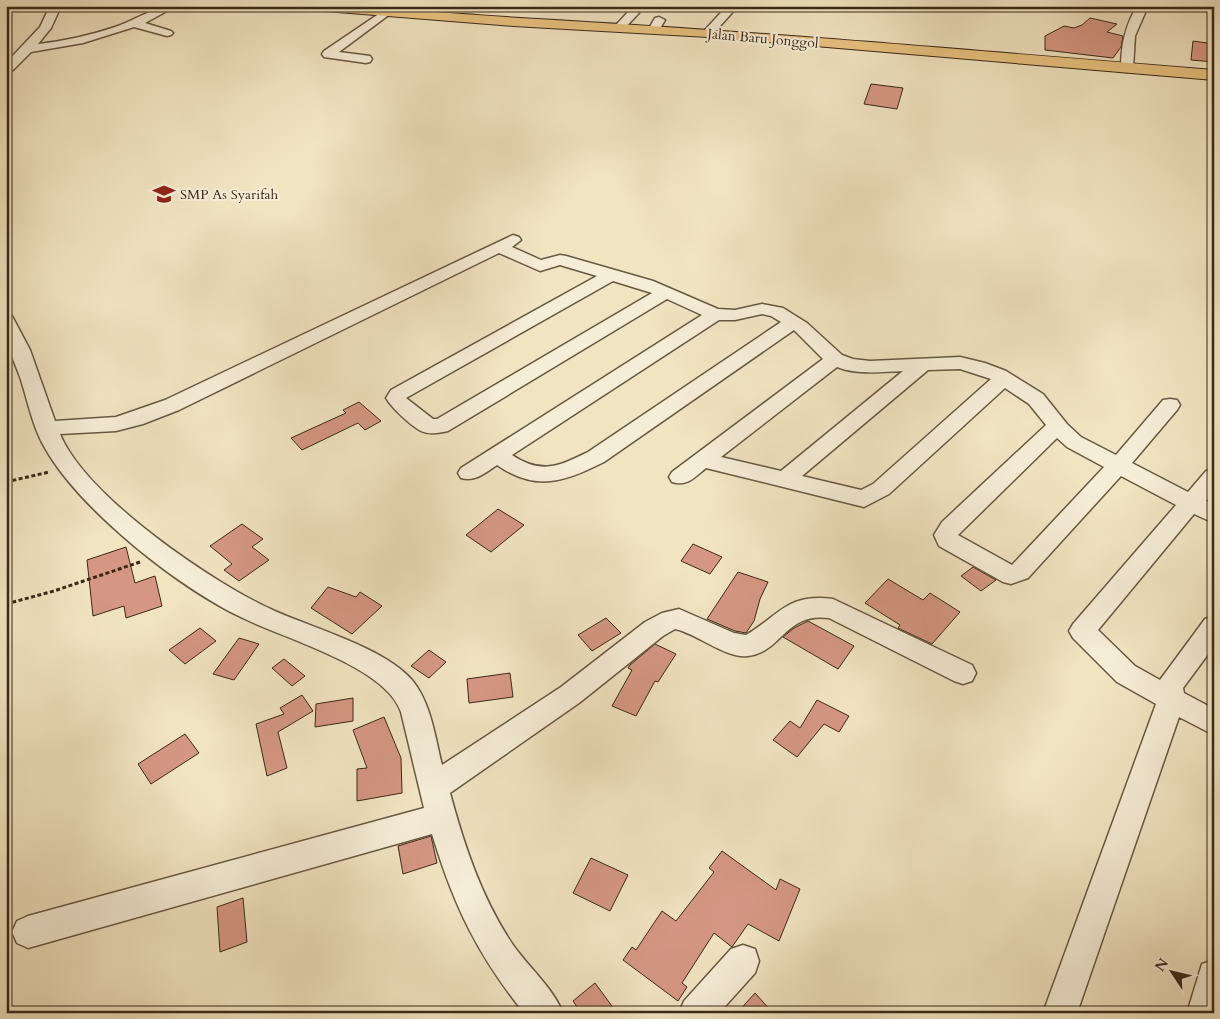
<svg xmlns="http://www.w3.org/2000/svg" width="1220" height="1019" font-family="Cardo,serif">
<style>
.building{fill:#d59783;stroke:#3b2918}
.lines{fill:none;stroke-linecap:round;stroke-linejoin:round}
.service-casing{stroke:#685842;stroke-width:3}
.minor-casing{stroke:#685842;stroke-width:3}
.primary-casing{stroke:#3b2918;stroke-width:2}
.path{stroke:#3b2918;stroke-width:3;stroke-dasharray:4 2.5;stroke-linecap:butt}
.service{fill:#f6edd7;fill-rule:evenodd}
.minor{fill:#f6edd7;fill-rule:evenodd}
.primary{fill:#e8c280;fill-rule:evenodd}
.labels{text-anchor:middle;stroke-width:4;stroke-linejoin:round;paint-order:stroke}
.far-street-label{font-size:14px;fill:#3b2918;stroke:#f6edd7}
.far-poi-label{font-size:14px;fill:#3b2918;stroke:#f6edd7;text-anchor:start}
</style>
<rect width="100%" height="100%" fill="#f1e4c1"/>
<filter id="stains"><feTurbulence type="fractalNoise" baseFrequency=".004" numOctaves="4"/><feColorMatrix values="0 0 0 0 .2 0 0 0 0 .09 0 0 0 0 .02 0 0 0 .5 -.17"/></filter>
<radialGradient id="worn" r=".72"><stop offset=".6" stop-color="#630" stop-opacity="0"/><stop offset="1" stop-color="#630" stop-opacity=".3"/></radialGradient>
<path class="building" d="M1090 18 1117 24 1107 32 1123 36 1121 47 1113 58 1045 50V36L1064 26 1074 28 1082 25Z
M1193 41 1214 44V62L1191 60Z
M871 84 903 88 897 109 864 104Z
M359 402 381 421 365 430 358 423 302 450 291 438 346 413 343 410Z
M498 509 524 525 491 552 466 535Z
M242 524 263 539 252 547 269 560 239 581 224 570 232 564 210 546Z
M693 544 722 557 710 574 681 561Z
M126 547 135 583 155 576 162 606 126 618 124 606 93 616 87 560Z
M973 567 996 580 981 591 961 576Z
M738 572 768 582 760 599 754 621 746 633 735 631 707 619Z
M888 579 923 600 930 593 960 612 932 644 898 628 900 625 865 603Z
M328 587 356 597 360 592 382 606 352 634 311 608Z
M606 618 621 633 592 651 578 635Z
M808 621 854 646 838 669 783 637 794 628Z
M200 628 216 641 185 664 169 650Z
M239 638 259 644 234 680 213 674Z
M655 644 676 654 658 682 655 681 636 716 612 706 632 670 628 668 630 665Z
M429 650 446 662 429 678 411 666Z
M284 659 305 676 292 686 272 668Z
M510 673 513 697 469 703 467 679Z
M302 695 313 711 278 732 287 768 267 776 256 724 284 714 280 708Z
M353 698V721L315 727 316 704Z
M817 700 849 716 839 732 824 724 797 757 773 740 790 721 800 728Z
M384 717 401 758 402 793 357 801V769L367 768 353 730Z
M185 734 199 753 151 784 138 764Z
M431 836 437 863 403 874 398 846Z
M722 851 776 890 780 879 800 889 779 941 748 924 732 947 714 933 682 983 687 987 678 1001 623 960 632 947 636 950 662 911 676 921 714 872 709 868Z
M591 858 628 875 610 911 573 893Z
M243 898 247 942 220 952 217 907Z
M595 983 617 1013H581L573 1001Z
M755 993 773 1013H737Z"/>
<g class="lines">
<g class="service-casing">
<path id="service" d="M436 6H443L429 17H425V15Z"/>
</g>
<g class="minor-casing">
<path id="minor" d="M50 6H61L51 28 38 44C65 41 92 35 118 26 137 19 155 6 176 6L145 23 171 31 173 33 171 35 167 36 134 27 83 43 31 52 10 73 6 74V63L40 27Z
M727 6H738L712 35H704L702 33 704 31Z
M1137 6H1148L1135 36 1133 68 1127 72 1121 68C1121 45 1125 26 1137 6Z
M386 9 390 10 392 12 390 14 339 52 370 56 372 59 370 62 366 63 324 57 322 54 324 51Z
M633 10 639 13 637 15 623 30H615L613 28 615 26 629 11Z
M659 17 665 20 658 32H650L648 30 655 18Z
M513 235 519 237 521 240 512 247 541 260 560 255 566 256 653 281 718 309 735 310 762 304 783 308 807 323 842 355 853 359 870 361 960 357 985 363 1006 371 1043 394 1067 424 1081 437 1116 455 1163 400 1170 399 1177 400 1180 405 1177 410 1132 463 1188 492 1206 471 1214 469V491L1206 501 1214 505V523L1194 514 1098 630 1135 666 1160 680 1205 619 1214 616V646L1183 688 1184 693 1214 709V735L1179 717 1077 1013H1043L1156 704 1117 682 1073 638 1069 631 1073 624 1176 505 1121 476 1028 578 1011 584 1003 582 939 546 934 535 942 522 1046 425 1029 404 1005 388 889 494 864 507 706 468C695 477 687 487 672 482L669 477 672 472 823 359 794 330 604 462C564 482 536 492 497 465 485 473 475 482 461 478L458 473 461 468 702 315 667 299 448 431C440 433 429 435 421 431 410 425 392 408 386 398L391 390 597 276 560 265 540 271 499 253 179 410 143 424 116 431 60 434C86 497 215 585 277 612 316 629 384 648 412 680 431 703 435 737 442 765L561 687 645 622 662 613 679 609 734 633 746 635C780 615 787 593 833 599L972 665 976 673 972 681 963 684 954 681 829 618C785 612 782 652 748 656 726 659 696 633 675 629L663 636 579 703 450 793C464 845 481 896 511 942 527 966 552 986 563 1013H524C477 954 454 906 432 834L28 948 17 943 12 932 17 921 28 916 424 808 401 712C386 667 286 639 245 619 180 589 80 510 45 448 33 428 28 402 21 380 17 367 8 350 6 337 5 330 6 322 6 315L12 316 30 350 55 421 116 417 165 400ZM613 281 652 293 437 419H433L406 398ZM762 314 771 316 781 322 588 452C559 466 542 475 512 455L719 320H735ZM837 367C858 375 881 372 903 371L781 471 721 457ZM960 369 991 379 873 484 861 490 802 476 928 370ZM1057 438 1067 447 1104 467 1012 565 958 535Z
M743 945 755 949 759 961 755 973 719 1013H679L684 1001 731 949Z
M1214 960V1013H1187L1202 964Z"/>
</g>
<g class="primary-casing">
<path id="primary" d="M305 6C383 6 461 15 538 19 764 32 989 52 1214 70V80L708 37 513 26 312 10Z"/>
</g>
<path class="path" d="M6 482 49 472
M6 604 54 591 140 562"/>
<use href="#service" class="service"/>
<use href="#minor" class="minor"/>
<use href="#primary" class="primary"/>
</g>
<defs>
<g id="school-bare" transform="scale(1.725)"><path d="M0-5L7-2L0 1L-7-2ZM-4 1L0 2.5L4 1V4Q0 6-4 4Z" fill="#8f2418" stroke="#f6edd7" stroke-width="2.5" paint-order="stroke"/></g>
</defs>
<g fill-rule="evenodd">
<use href="#school-bare" x="164" y="194"/>
</g>
<g class="labels">
<g class="far-street-label">
<text transform="translate(763 38) rotate(5)" y="5">Jalan Baru Jonggol</text>
</g>
<g class="far-poi-label">
<text x="180" y="199">SMP As Syarifah</text>
</g>
</g>
<rect width="1220" height="1019" fill="none" stroke="#f1e4c1" stroke-width="25"/>
<rect x="8" y="8" width="1205" height="1004" fill="none" stroke="#3b2918" stroke-width="2.5"/>
<rect x="12" y="12" width="1195" height="994" fill="none" stroke="#3b2918"/>
<g transform="translate(1172 972) rotate(305)" stroke="#f6edd7" stroke-width="4" paint-order="stroke">
<path d="M0-4L9 19L0 12L-9 19Z" fill="#3b2918"/>
<text y="-8" font-size="14" font-weight="bold" text-anchor="middle" fill="#3b2918">N</text>
</g>
<rect width="100%" height="100%" filter="url(#stains)"/>
<rect width="100%" height="100%" fill="url(#worn)"/>
</svg>
